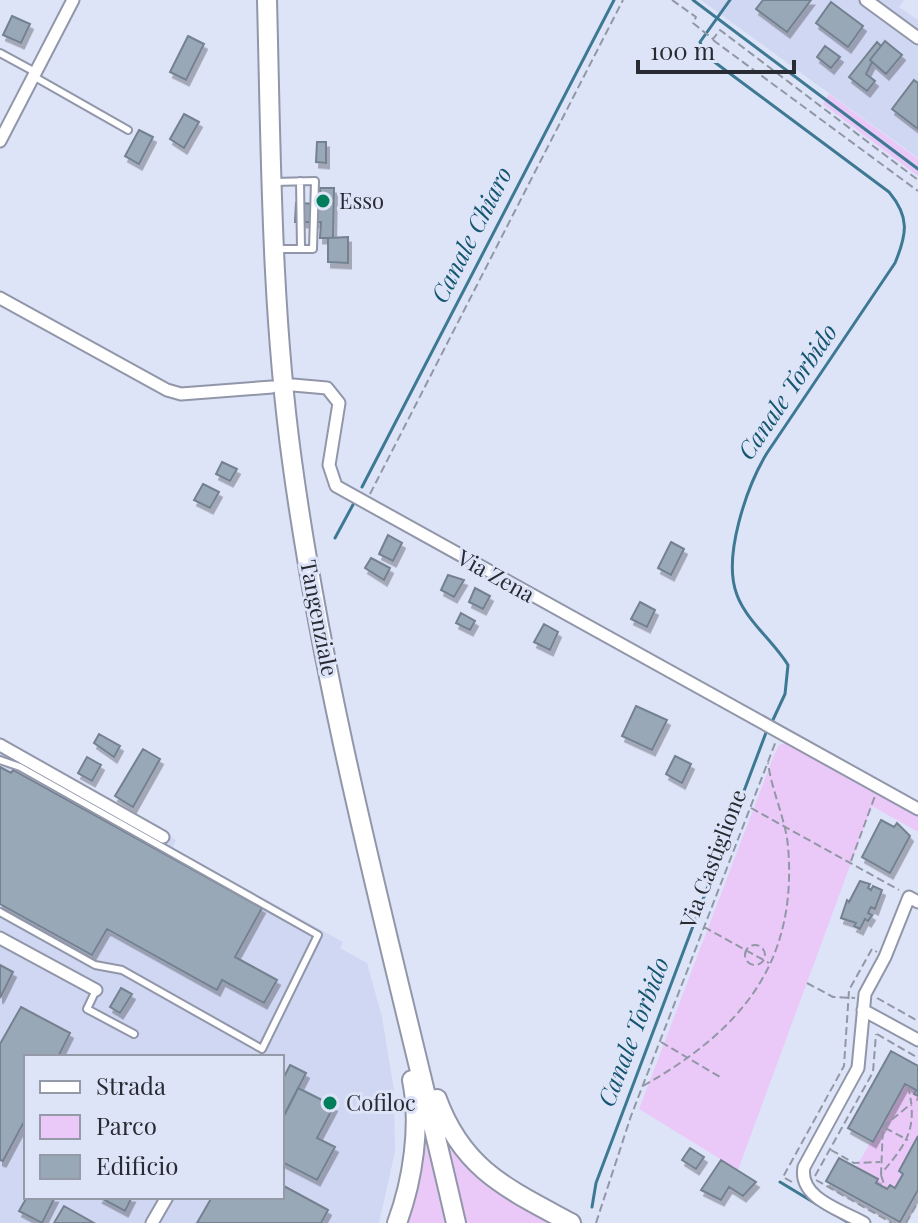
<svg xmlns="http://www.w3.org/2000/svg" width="918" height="1223" font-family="'Playfair Display',serif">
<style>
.built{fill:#d0d7f2;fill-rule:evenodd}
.green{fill:#eac9f9}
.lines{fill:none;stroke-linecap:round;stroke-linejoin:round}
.stream{stroke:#3e7994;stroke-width:3}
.building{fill:#99a8b7;stroke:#738190;stroke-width:2;filter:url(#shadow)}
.lane-casing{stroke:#9196a9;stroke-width:10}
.street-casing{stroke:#9196a9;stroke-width:15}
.primary-casing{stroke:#9196a9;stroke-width:22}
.path{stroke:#9297a5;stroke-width:2;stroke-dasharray:8 4;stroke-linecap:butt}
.lane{stroke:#fff;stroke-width:6}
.street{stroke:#fff;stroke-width:11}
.primary{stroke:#fff;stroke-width:18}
.poi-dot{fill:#037e5d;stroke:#dee4f8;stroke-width:3}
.labels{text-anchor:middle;stroke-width:6;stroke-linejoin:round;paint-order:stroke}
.poi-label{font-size:22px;fill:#282b32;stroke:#dee4f8;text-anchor:start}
.street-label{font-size:22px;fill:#282b32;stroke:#dee4f8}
.water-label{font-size:24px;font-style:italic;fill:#14556f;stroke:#dee4f8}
</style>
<defs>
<filter id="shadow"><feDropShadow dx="3" dy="5.5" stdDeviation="0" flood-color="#0004"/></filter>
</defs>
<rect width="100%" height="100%" fill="#dee4f8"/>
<path class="built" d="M701 0H904L899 7 918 20V158Z
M0 741 176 840 173 848 343 942 340 948 367 963 382 1017 394 1090 395 1152 379 1223H0ZM26 1057H282V1197H26Z"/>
<path class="green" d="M829 94 918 159V176L823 104Z
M792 741 918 812V832L872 806 738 1170 639 1109 774 755 779 745Z
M905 1084 916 1090 914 1094 918 1096V1136L899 1171 903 1174 895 1188 887 1189 856 1167Z
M424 1124 447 1223H403Z
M444 1136 469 1165 560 1223H464Z"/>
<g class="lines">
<path class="stream" d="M693 0 918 169
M730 0 700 42 705 55 889 192C910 217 907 234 895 263L767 453C747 486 722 557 737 595 746 620 774 642 788 665L785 694 771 724
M362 487 614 0
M335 538 355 501
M780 1182 818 1205
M592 1207 596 1183 767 730
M832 1213 849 1223"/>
</g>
<path class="building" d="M763 0H811L787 32 756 9Z
M831 2 863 26 848 47 816 23Z
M12 16 30 24 21 43 3 35Z
M188 36 204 44 186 80 170 72Z
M885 41 902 55 886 74 870 60Z
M877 42 881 46 870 60 872 62 866 74 875 81 867 91 849 77Z
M825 46 840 57 831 68 817 57Z
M914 80 918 83V129L892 109Z
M184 114 199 122 184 148 170 139Z
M139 130 153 137 139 164 125 156Z
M317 142H326V163L316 162Z
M320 188H334L333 238H320L321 222H295L296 203 320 204Z
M348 237V263L328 262V238Z
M222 462 237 469 230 481 216 474Z
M203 484 219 492 210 508 194 500Z
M388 535 402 543 393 561 379 554Z
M671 542 684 549 671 575 658 568Z
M371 558 390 568 384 580 365 568Z
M448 575 464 580 454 597 441 590Z
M475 588 490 596 483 609 469 602Z
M640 602 655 610 647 627 631 619Z
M461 613 475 621 470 630 456 623Z
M544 624 558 632 550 650 534 642Z
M636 706 667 720 652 750 622 736Z
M99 734 120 746 114 757 94 743Z
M143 749 160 759 133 807 115 796Z
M675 756 691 764 682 783 666 774Z
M87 757 101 765 92 781 78 773Z
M0 767 11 773 13 770 262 908 235 957 277 980 264 1003 222 980 217 990 107 929 92 955 0 904Z
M881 820 894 827 897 823 910 836 890 873 862 857Z
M860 881 870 884 868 888 871 890 873 886 882 890 875 909 871 907 868 913 872 915 868 921 865 919 860 929 854 926 856 923 841 918 847 900 849 902Z
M0 965 13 972 0 998Z
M121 988 132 994 120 1013 110 1007Z
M21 1007 70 1033 58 1057H26V1118L3 1161 0 1160V1044Z
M891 1051 918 1066V1096L914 1094 916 1090 905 1084 873 1142 848 1128Z
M290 1065 306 1073 284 1116 282 1081Z
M298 1088 334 1106 317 1138 335 1147 317 1180 282 1162V1119Z
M918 1136V1190L900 1222 826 1181 839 1158 878 1179 876 1183 887 1189 890 1185 895 1188 903 1174 899 1171Z
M690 1148 704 1157 696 1169 682 1160Z
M721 1160 756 1182 743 1196 729 1187 721 1200 701 1190Z
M282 1185 328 1210 321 1223H197L212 1197H282Z
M27 1197H55L42 1223 19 1211Z
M99 1197H132L125 1211Z
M64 1206 94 1223H54Z"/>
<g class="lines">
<g class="lane-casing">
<path id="lane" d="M0 53 35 72
M33 76 128 130
M300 181 301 249
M273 182 315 181 313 249H278
M0 760 20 767 318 935 262 1049 122 970 95 965 0 912
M96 990 87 1009 134 1034"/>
</g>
<g class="street-casing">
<path id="street" d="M866 0 918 38
M0 141 73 0
M0 298 167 390 181 394 272 387
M293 385 327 388 339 403 329 465 336 486 918 809
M0 745 163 837
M0 938 96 990
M863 1010 918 1040
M152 1223 167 1197
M864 1223C841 1210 798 1198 804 1167L858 1068 865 994 885 957 909 897 918 902"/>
</g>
<g class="primary-casing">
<path id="primary" d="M267 0C271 153 271 308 292 461 327 718 398 970 456 1223
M437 1099C463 1170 508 1189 571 1223
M397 1223C413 1180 421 1125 412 1080"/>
</g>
<path class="path" d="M672 0 696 17 693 23 713 39 720 30 918 180
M713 40 918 191
M370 494 623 0
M751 808 899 890
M851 861 875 796
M704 927 769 963
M745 955a10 10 0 1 1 20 0a10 10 0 1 1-20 0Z
M807 983 833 997 855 998
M877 998 918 1021
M877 1034 918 1058
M661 1042 720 1077
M643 1086C740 1031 798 964 788 846 785 817 772 792 768 763
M908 1086C918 1128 908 1142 881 1174L883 1127 912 1103
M885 1128 908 1140
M831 1150 854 1163 880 1162
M881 1175 885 1187
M815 1176 873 1072 876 1034
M816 1180 892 1223
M792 1182 783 1177 844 1066 849 990 872 949 877 952
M596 1223 631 1116 776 741
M906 1223 918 1202"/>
<use href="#lane" class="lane"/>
<use href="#street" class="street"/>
<use href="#primary" class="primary"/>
</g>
<g class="poi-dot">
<circle cx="323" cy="201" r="8"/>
<circle cx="330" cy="1103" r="8"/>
</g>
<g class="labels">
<g class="poi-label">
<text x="339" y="209">Esso</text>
<text x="346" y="1111">Cofiloc</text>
</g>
<g class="street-label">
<text transform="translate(496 576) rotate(29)" y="8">Via Zena</text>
<text transform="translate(319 618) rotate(79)" y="8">Tangenziale</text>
<text transform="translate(713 859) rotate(-69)" y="8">Via Castiglione</text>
</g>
<g class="water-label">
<text transform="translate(472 235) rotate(-63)" y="8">Canale Chiaro</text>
<text transform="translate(788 392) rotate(-56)" y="8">Canale Torbido</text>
<text transform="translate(634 1032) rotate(-69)" y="8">Canale Torbido</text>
</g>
</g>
<rect x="24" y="1055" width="260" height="144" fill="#dee4f8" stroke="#959aa9" stroke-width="2"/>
<rect x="40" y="1081" width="40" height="12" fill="#ffffff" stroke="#959aa9" stroke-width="2"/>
<text x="96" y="1095" font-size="24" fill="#282b32">Strada</text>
<rect x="40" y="1115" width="40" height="24" fill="#eac9f9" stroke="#959aa9" stroke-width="2"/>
<text x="96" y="1135" font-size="24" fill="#282b32">Parco</text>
<rect x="40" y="1155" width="40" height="24" fill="#99a8b7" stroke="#959aa9" stroke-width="2"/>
<text x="96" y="1175" font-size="24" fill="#282b32">Edificio</text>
<path d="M638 60v12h156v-12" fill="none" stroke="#282b32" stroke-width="4"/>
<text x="650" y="60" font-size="24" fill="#282b32" stroke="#dee4f8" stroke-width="6" paint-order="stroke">100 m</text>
</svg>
